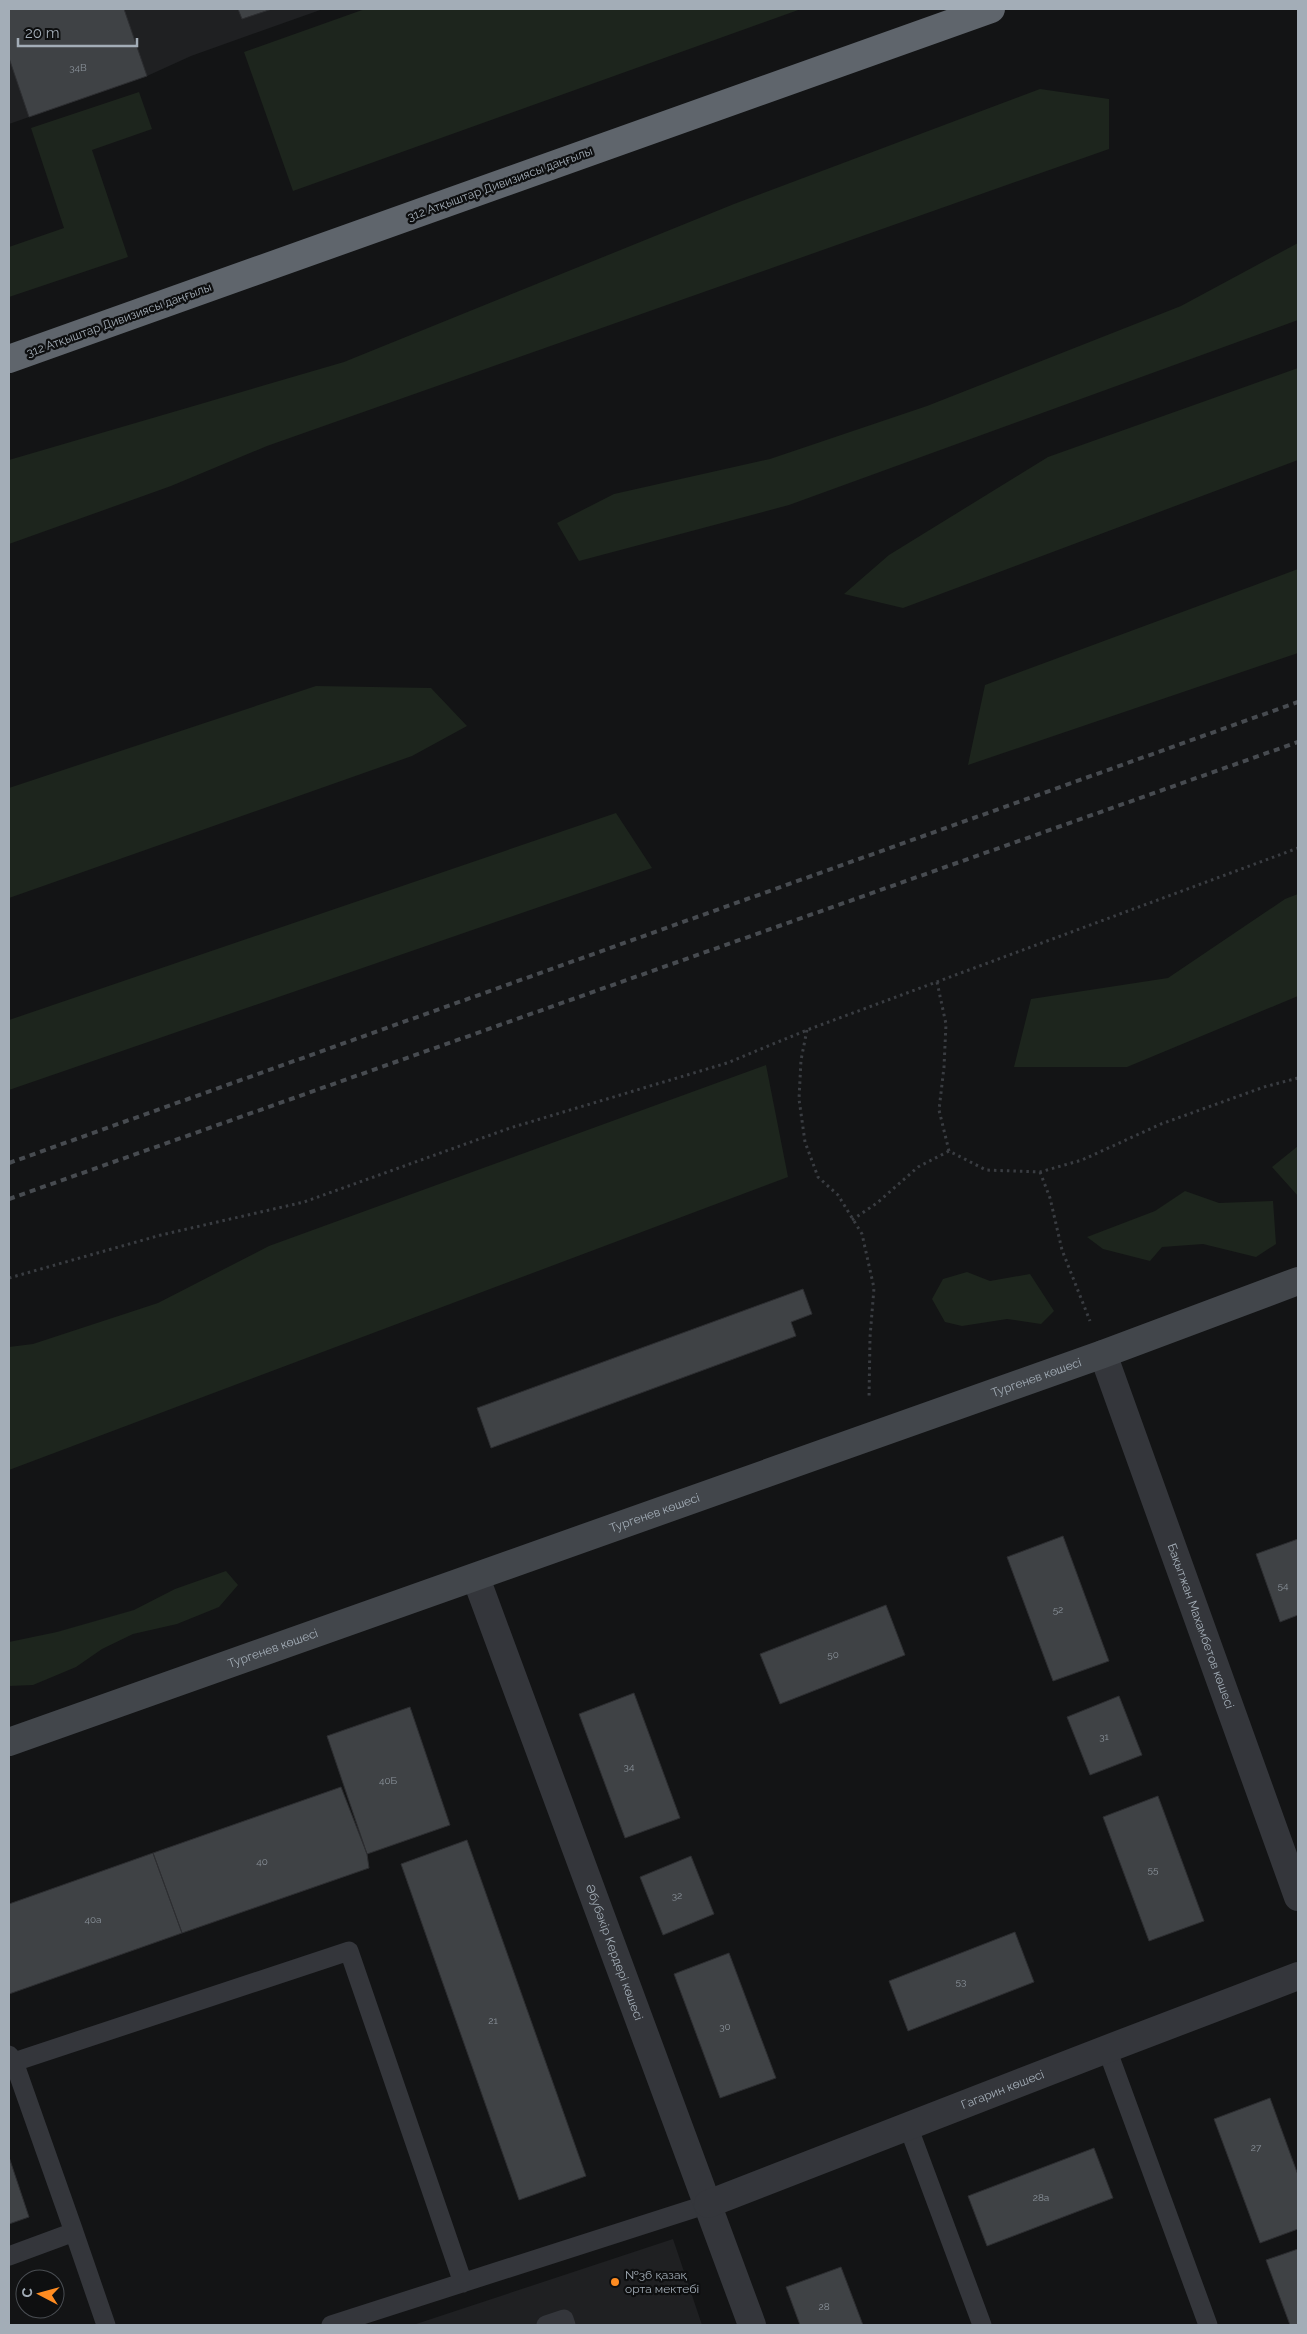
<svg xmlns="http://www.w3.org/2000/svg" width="1307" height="2334" font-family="Raleway,sans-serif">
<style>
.built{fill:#1f2022}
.green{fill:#1d251d}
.building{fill:#3f4245;stroke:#2d2e31}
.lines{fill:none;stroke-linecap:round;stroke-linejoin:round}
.path{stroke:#3a3d42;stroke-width:3;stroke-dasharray:2.5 4;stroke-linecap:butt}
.lane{stroke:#34363b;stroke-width:19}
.street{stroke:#34363b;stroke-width:28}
.secondary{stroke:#42464b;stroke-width:28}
.highway{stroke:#5f656c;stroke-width:28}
.rail{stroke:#474b50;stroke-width:4;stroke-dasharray:6 5;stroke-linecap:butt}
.poi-dot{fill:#ff8c21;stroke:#0e0f10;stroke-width:2}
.labels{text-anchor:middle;stroke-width:4.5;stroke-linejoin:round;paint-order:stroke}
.number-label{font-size:10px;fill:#8a929a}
.street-label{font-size:12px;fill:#a3adb7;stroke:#0e0f10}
.poi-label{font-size:12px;fill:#a3adb7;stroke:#0e0f10;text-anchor:start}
</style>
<rect width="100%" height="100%" fill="#131415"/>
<path class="built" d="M9 9H323L191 56 147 76 9 124Z
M673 2239 702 2325H413Z"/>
<path class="green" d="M365 9H801L293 191 244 52Z
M1040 89 1109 99V149L267 446 171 486 9 544V460L344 362 734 204Z
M139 92 152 129 92 150 128 257 9 297V247L64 228 31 128Z
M1298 243V320L789 505 579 561 557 523 614 494 770 459 927 406 1181 306Z
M1298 368V460L903 608 844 594 889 555 1048 457Z
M1298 569V653L968 765 985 685Z
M316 686 431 688 467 726 412 756 9 898V788Z
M616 813 652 868 9 1090V1020Z
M1298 894V996L1127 1067H1014L1031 999 1168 978 1285 899Z
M766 1065 788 1177 9 1470V1347L33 1344 158 1303 269 1246Z
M1298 1146V1196L1272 1167Z
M1185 1191 1219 1203 1273 1201 1276 1244 1256 1257 1203 1244 1162 1247 1150 1261 1103 1249 1087 1237 1155 1211Z
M967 1272 990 1281 1030 1274 1054 1311 1041 1324 1007 1319 962 1326 945 1322 932 1299 943 1279Z
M226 1571 238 1585 219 1607 177 1624 133 1634 102 1649 76 1667 33 1685 9 1686V1642L57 1632 134 1610 175 1589Z"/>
<path class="building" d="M9 9H124L147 76 29 117 9 58Z
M238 9H272L242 19Z
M803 1289 812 1314 791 1322 796 1336 491 1448 477 1408Z
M1063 1536 1109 1661 1053 1681 1007 1557Z
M1298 1539V1615L1280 1622 1256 1554Z
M886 1605 905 1655 780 1704 760 1654Z
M634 1693 680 1818 625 1838 579 1714Z
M1119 1696 1142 1755 1090 1775 1067 1717Z
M410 1707 450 1825 367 1854 327 1736Z
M341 1787 367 1854 369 1868 182 1933 153 1853Z
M1158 1796 1204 1921 1149 1941 1103 1817Z
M467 1840 586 2176 519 2200 401 1864Z
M153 1853 182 1933 9 1994V1904Z
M691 1856 714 1914 663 1935 640 1877Z
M1015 1932 1034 1982 908 2031 889 1981Z
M729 1953 776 2078 720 2098 674 1974Z
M1270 2098 1298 2175V2229L1260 2243 1214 2119Z
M1094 2148 1113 2198 987 2246 968 2196Z
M9 2157 29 2217 9 2224Z
M1298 2249V2325H1290L1266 2260Z
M841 2267 863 2325H800L786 2287Z"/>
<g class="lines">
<path class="path" d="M937 982 946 1024 944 1067 939 1110 949 1151 986 1170 1040 1172 1082 1160 1161 1124 1264 1087 1298 1078
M807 1030 801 1060 799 1099 805 1142 818 1177 838 1195 862 1234 874 1288 870 1337 869 1399
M1040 1172 1050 1198 1062 1250 1090 1321
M852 1220 877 1203 918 1167 949 1151
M9 1278 161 1235 304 1202 510 1128 727 1063 807 1030 1298 848"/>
<path class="lane" d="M1107 2049 1208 2325
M9 2055 14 2062 74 2232 9 2256
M14 2062 349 1951 463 2283
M908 2126 982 2325
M74 2232 106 2325
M331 2325 708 2204
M546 2325 564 2319 566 2325"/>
<g class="street">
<path id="s1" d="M1103 1354 1298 1897"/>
<path id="s2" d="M476 1578 752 2325"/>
<path id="s3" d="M708 2204 1107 2049 1298 1976"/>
</g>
<path class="secondary" id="s4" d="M9 1742 1103 1354 1298 1281"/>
<path class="highway" d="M9 359 991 9"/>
<path class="rail" d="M9 1163 1298 702
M9 1199 1298 742"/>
</g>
<circle class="poi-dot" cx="615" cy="2282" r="5"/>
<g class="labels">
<g class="number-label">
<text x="78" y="71">34В</text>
<text x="1283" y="1589">54</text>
<text x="1058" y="1613">52</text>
<text x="833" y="1658">50</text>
<text x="1104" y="1740">31</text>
<text x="629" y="1770">34</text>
<text x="388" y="1784">40Б</text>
<text x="262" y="1865">40</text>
<text x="1153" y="1873">55</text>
<text x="677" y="1899">32</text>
<text x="93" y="1923">40а</text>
<text x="961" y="1985">53</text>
<text x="493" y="2024">21</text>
<text x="725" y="2030">30</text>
<text x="1256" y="2151">27</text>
<text x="1041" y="2201">28а</text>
<text x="824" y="2310">28</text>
</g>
<g class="street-label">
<text transform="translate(500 184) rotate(-20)" y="4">312 Атқыштар Дивизиясы даңғылы</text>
<text transform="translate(119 320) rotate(-20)" y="4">312 Атқыштар Дивизиясы даңғылы</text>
<text dy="4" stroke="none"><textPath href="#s4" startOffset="1090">Тургенев көшесі</textPath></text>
<text dy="4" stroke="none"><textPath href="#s4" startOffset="685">Тургенев көшесі</textPath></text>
<text dy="4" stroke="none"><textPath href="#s1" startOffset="289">Бақытжан Махамбетов көшесі</textPath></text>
<text dy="4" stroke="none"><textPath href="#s4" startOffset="280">Тургенев көшесі</textPath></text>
<text dy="4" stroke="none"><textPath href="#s2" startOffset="399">Әбубәкір Кердері көшесі</textPath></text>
<text dy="4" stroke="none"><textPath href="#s3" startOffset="316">Гагарин көшесі</textPath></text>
</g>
<g class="poi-label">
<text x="625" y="2279">№36 қазақ<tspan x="625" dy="14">орта мектебі</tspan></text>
</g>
</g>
<rect width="1307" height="2334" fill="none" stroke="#a3adb7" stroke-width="20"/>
<g transform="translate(40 2294) rotate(276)"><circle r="24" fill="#0e0f10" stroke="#4a4e53"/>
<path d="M0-4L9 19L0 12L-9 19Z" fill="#ff8c21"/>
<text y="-8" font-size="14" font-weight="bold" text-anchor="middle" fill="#a3adb7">С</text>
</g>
<path d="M18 38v8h119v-8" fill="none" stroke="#a3adb7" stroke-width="2.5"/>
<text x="25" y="38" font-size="15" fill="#a3adb7" stroke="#0e0f10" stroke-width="4" paint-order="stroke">20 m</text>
</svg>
